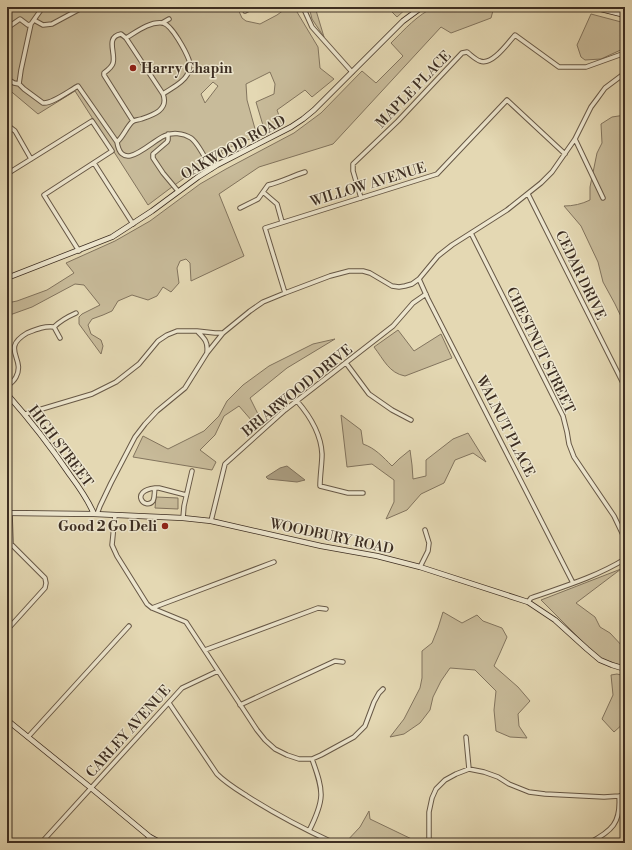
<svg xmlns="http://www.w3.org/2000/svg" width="632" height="850" font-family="'Libre Bodoni',serif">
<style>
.green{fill:#c8bb9a;stroke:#82745e;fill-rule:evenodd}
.water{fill:#ab9e82;stroke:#7f715c}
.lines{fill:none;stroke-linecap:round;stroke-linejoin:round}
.minor-casing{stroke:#675846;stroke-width:5.5}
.secondary-casing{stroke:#3d2e22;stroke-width:6}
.minor{stroke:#ede6ce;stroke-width:3.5}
.secondary{stroke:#ede6ce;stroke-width:4.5}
.poi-dot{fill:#8f2418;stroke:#ede6ce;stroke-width:1.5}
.labels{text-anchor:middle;stroke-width:3;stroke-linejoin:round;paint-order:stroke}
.poi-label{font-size:14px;font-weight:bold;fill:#3d2e22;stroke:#ede6ce;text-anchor:start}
.street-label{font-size:14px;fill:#3d2e22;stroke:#ede6ce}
</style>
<rect width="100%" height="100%" fill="#e4d8b3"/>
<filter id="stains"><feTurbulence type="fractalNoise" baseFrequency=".005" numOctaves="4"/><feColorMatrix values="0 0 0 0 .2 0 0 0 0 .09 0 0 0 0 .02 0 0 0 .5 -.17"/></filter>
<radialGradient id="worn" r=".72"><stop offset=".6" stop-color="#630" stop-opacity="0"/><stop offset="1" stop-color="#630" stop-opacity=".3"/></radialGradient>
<path class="green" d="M7 7H237L242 18 246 21 260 24 277 15 288 7H294L318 47 320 68 334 79 312 97 305 90 277 110 282 124 265 132 256 102 274 94 275 84 270 72 246 84 247 100 257 136 221 151 223 154C196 168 172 187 148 205L75 91 38 114 7 88ZM213 82 218 86 205 103 201 94Z
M309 7H315L324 37 312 19Z
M387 7H408L397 17Z
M435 7H494L491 18 451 33 441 27 333 144 259 167 219 194 244 256 191 281 190 263 186 259 180 261 177 268 179 283 171 292 163 287 157 296 148 300 132 295 118 301 112 311 103 315 92 319 88 325 91 334 101 340 103 346 101 354 79 324V317L82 314 100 305 84 285 75 284 32 307 7 316V303L17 301 47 290 74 273 66 263 115 241 150 221 200 184 226 169 294 133 321 113 362 71 376 83 403 56 391 43C404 30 418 14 435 7Z
M591 14 625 23V48L601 59 585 60 581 57 577 45Z
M625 115V325L615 304 603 282 598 262 581 226 564 206C573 206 582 204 590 200V187L597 153 602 143 601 124 612 117Z
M398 330 414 351 441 334 452 358 405 376C389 373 384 360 374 347Z
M335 339 287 368 250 398 258 414 252 421 239 406 224 416 215 435 200 450 216 462 212 470 133 457 143 436 168 449 204 431 219 416 227 401 243 385 269 366 313 344Z
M341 415 361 430 363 444C375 448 383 457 392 466L399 459 410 450 412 465 413 479 426 476V460L453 439 468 433 486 462 473 453 455 460 444 483 421 494 407 510 386 519 394 502V480L372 464 347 467Z
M156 497 178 498V509L155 508Z
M621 569 576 603 595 617 600 627 610 633 625 649V666L600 659 541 600Z
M443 612 462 623 477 615 483 621 502 628 507 637 500 653 494 666 518 687 530 701 518 714 519 726 527 738 510 737 496 731 494 710 496 691 475 670 450 668 441 681 433 697 430 710 420 723 404 734 390 737 404 719 420 688 422 678V651L432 643 438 628Z
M617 674 625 676V722L614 732 602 719 613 695 611 675Z
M369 811 370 819 420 843H345L360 827Z"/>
<path class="water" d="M287 466 305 480 297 482 268 479 266 477 280 468Z"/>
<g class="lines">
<g class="minor-casing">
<path id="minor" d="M303 7 312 27 352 72
M78 10 84 7
M245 11 253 7
M34 20 43 25 52 24 78 10 79 7
M162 23 169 19
M7 28 20 19 28 25 31 24 43 7
M126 38C136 32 150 21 163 23 172 25 186 52 189 60 190 65 190 71 187 75 183 83 170 89 163 94
M7 79 14 83 19 84 24 89 43 103C52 104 69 91 78 86L117 142C123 137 126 128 132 122 134 120 138 120 141 119 153 115 169 110 163 94L126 38 121 34C105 37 116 53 113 63 112 67 108 70 104 73V75L133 121
M19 84 21 70 31 24
M7 125 15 131 31 159
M168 134V140L167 142 153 154V158L163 173 178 191
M575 139 603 198
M117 142C122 174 150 142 164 136 172 132 183 133 191 138 198 143 207 161 211 169
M94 163 133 224
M7 174 92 121 112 151 44 195 79 251
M263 192 277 204 282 222
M528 194 625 387
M361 198 353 171V164L398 121 462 53 467 52C471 55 476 60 480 61 492 66 508 43 515 35L559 67H586L625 53
M240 208 258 199 268 185C281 182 292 176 305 172
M471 233 563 416 567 432 569 444 574 457 614 516 625 539
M419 279 428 299 573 583
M285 293 265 228 437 174 507 100 565 154
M54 327C61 320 67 317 76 313
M54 327 60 338
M198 332C205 339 208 342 207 352
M346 363 369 394 392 410 411 420
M7 386C10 384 14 381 16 377 26 358 0 349 27 333 37 329 44 326 54 327
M297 401C310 416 321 433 322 454 322 464 320 475 320 486L348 493H363
M25 414 92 394 116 382 139 364 158 341 167 335 177 331H197L215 333H223
M155 488C154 492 155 497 153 501 145 511 129 491 155 488Z
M155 488H159L186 495
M97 514 100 506 111 483 135 437 145 424 157 411 185 388 207 353 223 333 250 311 263 302 285 293 330 276 349 271H363L370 273 392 286 399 287 405 286 412 284 419 279 438 256 452 245 507 210 541 183 552 172 575 139 591 107 597 99 605 88 625 73
M115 515 112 545 117 556 147 604 152 608 186 622 257 730 265 740 275 749 287 755 299 759H312L321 755 354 737 365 726 374 702 379 693 383 689
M183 518 184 506 192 471
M211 521 225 464 285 410 393 326 413 303 426 294
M420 567 428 551 429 543 425 530
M528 602 531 598C562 587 596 577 625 559
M152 608 274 562
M7 630 45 588 46 583 45 578 11 544 10 513
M205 650 318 608 326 609
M169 703 217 774C226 783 236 789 247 796 275 814 304 829 334 843
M240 705 335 661 343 662
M28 737 129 626
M466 737 469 769
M309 831C325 799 324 792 312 759
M41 843 182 688 218 671
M144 843 150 837
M429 843V812L432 798 436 789 445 780 456 774 469 769 484 772 498 777 509 784 529 792 545 794 604 797 619 796 625 795
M589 843C612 831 621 823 619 796"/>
</g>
<g class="secondary-casing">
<path id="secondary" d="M593 7 625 15
M7 278 112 237 152 211 198 177 217 165 291 127 303 119 314 110 403 21 422 7
M7 394C30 420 51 447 70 475 79 487 88 500 94 514
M7 513 94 514 183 518 211 521 321 546 377 556 420 567 528 602 555 620 587 649 600 660 612 665 625 669
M7 720 91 788 150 837 161 843"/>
</g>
<use href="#minor" class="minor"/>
<use href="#secondary" class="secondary"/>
</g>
<g class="poi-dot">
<circle cx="133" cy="68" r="4"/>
<circle cx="165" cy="526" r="4"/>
</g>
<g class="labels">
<g class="poi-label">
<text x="141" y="73">Harry Chapin</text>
<text x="157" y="531" text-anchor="end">Good 2 Go Deli</text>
</g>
<g class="street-label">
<text transform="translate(413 89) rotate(-46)" y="5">MAPLE PLACE</text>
<text transform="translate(233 147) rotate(-29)" y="5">OAKWOOD ROAD</text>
<text transform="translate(368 184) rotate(-17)" y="5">WILLOW AVENUE</text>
<text transform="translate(581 275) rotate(64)" y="5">CEDAR DRIVE</text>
<text transform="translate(541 350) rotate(64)" y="5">CHESTNUT STREET</text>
<text transform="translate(297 390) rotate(-39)" y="5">BRIARWOOD DRIVE</text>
<text transform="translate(506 426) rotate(63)" y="5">WALNUT PLACE</text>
<text transform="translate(61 446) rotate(53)" y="5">HIGH STREET</text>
<text transform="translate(332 536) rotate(12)" y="5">WOODBURY ROAD</text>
<text transform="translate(128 731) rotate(-48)" y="5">CARLEY AVENUE</text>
</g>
</g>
<rect width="632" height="850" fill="none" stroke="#e4d8b3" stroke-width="24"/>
<rect x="8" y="8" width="616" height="834" fill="none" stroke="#3d2e22" stroke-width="2"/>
<rect x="12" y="12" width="608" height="826" fill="none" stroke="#3d2e22"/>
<rect width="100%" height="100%" filter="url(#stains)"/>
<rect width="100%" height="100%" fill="url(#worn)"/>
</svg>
